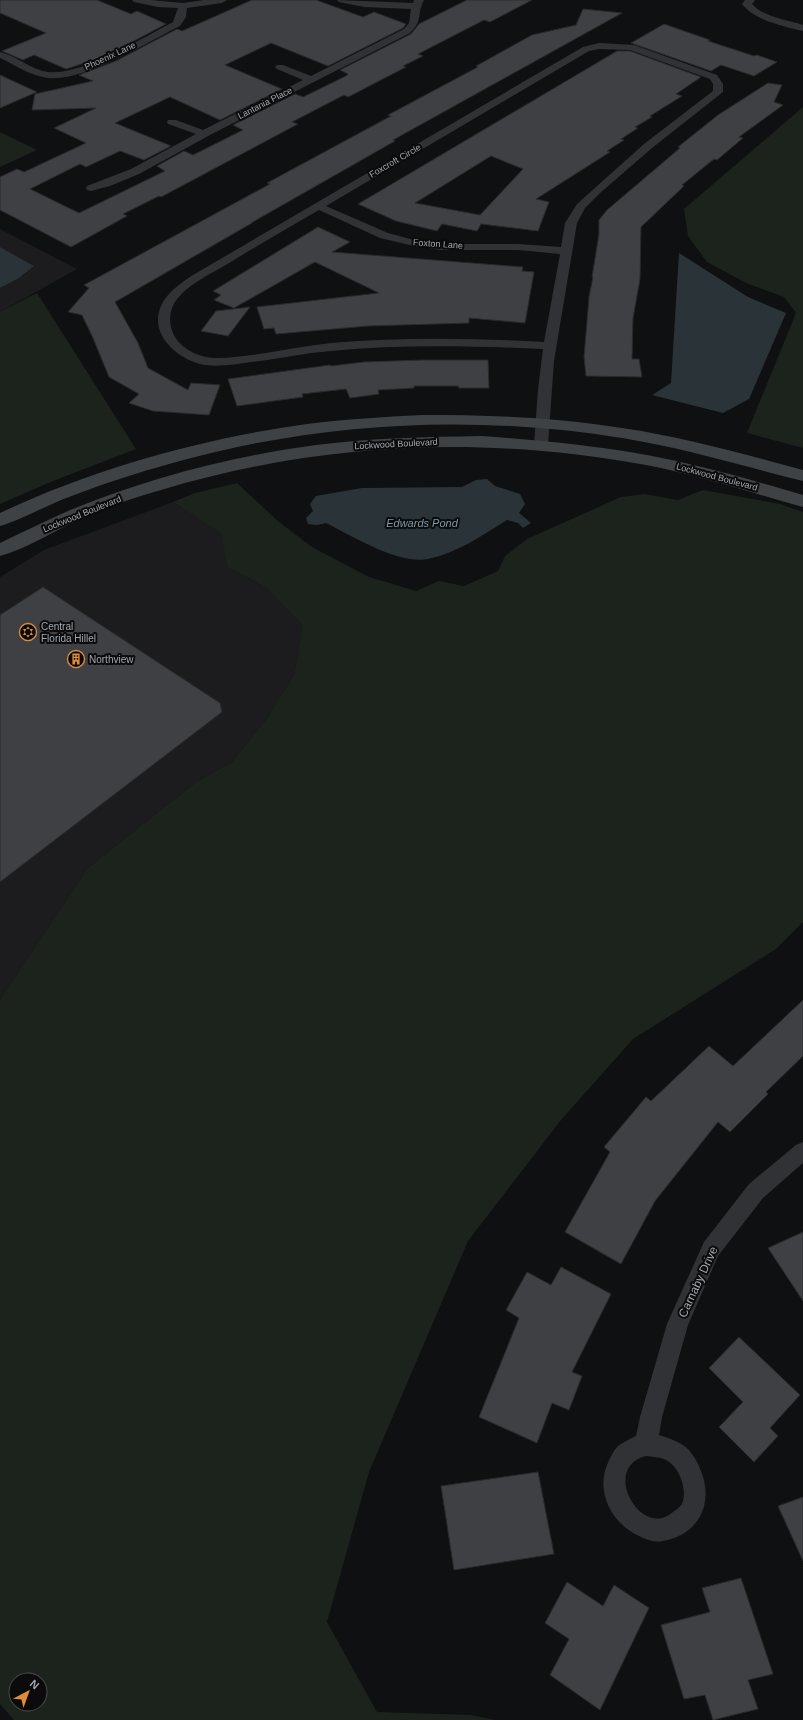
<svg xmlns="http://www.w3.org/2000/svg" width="803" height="1720" font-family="Helvetica,sans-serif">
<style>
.built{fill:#1c1c1e}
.green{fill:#1c231c;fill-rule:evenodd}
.water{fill:#2a3438}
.building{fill:#3f4044;stroke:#2a2a2c;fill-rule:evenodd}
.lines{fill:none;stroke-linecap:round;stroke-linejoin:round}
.minor{fill:#313235;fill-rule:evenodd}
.secondary{fill:#3f4245;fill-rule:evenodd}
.labels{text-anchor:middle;stroke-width:4;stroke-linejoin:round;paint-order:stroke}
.far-street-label{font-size:9px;fill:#a2a9b0;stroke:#0b0b0c}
.poi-label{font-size:10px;fill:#a2a9b0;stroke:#0b0b0c;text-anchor:start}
.water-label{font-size:11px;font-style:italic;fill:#7b9ba9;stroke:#0b0b0c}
.near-street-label{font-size:12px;fill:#a2a9b0;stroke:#0b0b0c}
</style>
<rect width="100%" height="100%" fill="#0f1011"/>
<path class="built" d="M0 229 77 269 0 312V288L19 278 34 266 0 247Z
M173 502 223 534 227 567 267 588 304 625 294 675 267 718 232 762 196 782 88 868 0 1000V577L44 550Z"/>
<path class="green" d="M803 107V448L747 433 796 313 784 297 746 283 707 262 688 236 684 209Z
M0 132 37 150 0 167Z
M37 293 136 449 53 481 0 504V312Z
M237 483 279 522 312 547 369 577 416 591 439 581 464 586 498 571 505 556 527 539 621 497 644 494 678 500 703 490 780 504 803 512V922L776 949 633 1039 561 1120 468 1241 369 1472 327 1622 377 1712 471 1715 495 1720H14L0 1704V1000L88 868 196 782 232 762 267 718 294 675 303 625 267 588 227 567 222 534 173 502 195 493ZM16 1680H40V1704H16Z"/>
<path class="water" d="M0 247 34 266 19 278 0 288Z
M679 253 748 297 786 313 749 399 723 413 652 395 671 383Z
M487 479 495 486 520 494 525 504 519 513 531 523 523 528 518 523 507 520C483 535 457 553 428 559 399 565 352 536 326 523L317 525 308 524 306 518 313 511 310 504 316 496 362 488 462 487 476 480Z"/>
<path class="building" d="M0 0H97L131 14 137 11 166 24 111 53 94 60 66 69 34 55 23 60 2 51 46 33 0 13Z
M252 0H316L363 17 374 12 406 24 403 28 328 66 271 43 225 65 282 89 220 120 170 97 115 123 171 146 144 160 120 151 86 167 80 164 30 189 79 213 165 171 157 166 184 151 193 155 243 130 233 125 295 94 303 97 346 76 348 74 340 70 411 34 419 24 467 0H532L490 22 484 20 418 54 423 56 403 66 406 67 348 97 344 95 292 122 298 124 161 197 159 196 123 214 127 216 71 247 0 210V177L17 169 24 172 86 143 54 128 96 108 32 110 35 94 93 81 79 75 116 61 177 29 182 31Z
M583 9 622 13 393 140 395 141 251 223H252L115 302 138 343 148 368 188 390 191 383 220 385 209 415 153 411 129 403 139 394 109 377 93 338 82 315 68 312 89 288 84 285 270 184 267 183 391 116 388 115 478 67 476 66 532 35 576 25Z
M664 24 710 40 708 41 754 56 757 55 777 62 754 76 721 65 711 71 631 43Z
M617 51H630L701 77 676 94 682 96 650 116 652 117 635 127 638 128 621 139 624 140 607 151 610 152 536 199 549 202 538 231 481 224 477 231 442 224 437 231 396 221 358 204ZM491 156 523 169 480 215 415 203Z
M0 75 37 92 0 108Z
M768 83 782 85 774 102 783 105 739 137 743 138 717 160 714 159 682 185 684 186 641 227 640 279 633 318 632 359H639L642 377 586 376 584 357 587 322 589 297 593 277H592L599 234V220L607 210 680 148 678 147 718 115Z
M318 227 350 242 332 252 523 267 522 271 534 272 525 323 469 318V323L368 326 276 334 274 328 264 329 257 307 379 293 315 262 234 308 214 300 221 295 213 291Z
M250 307 228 336 201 331 216 311Z
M423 360H488L489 388H459L458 386H414V388L378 390 379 394 350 398 346 389 302 394 303 397 237 406 228 379 330 365 331 366 364 362Z
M43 587 220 703 222 712 0 882V615Z
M803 1000V1056L766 1092 768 1094 730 1132 718 1122 655 1201 621 1264 565 1232 610 1152 604 1147 646 1097 651 1101 709 1046 733 1066Z
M803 1232V1301L768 1248Z
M561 1267 611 1294 572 1372 582 1376 569 1410 552 1403 537 1443 479 1417 519 1318 506 1310 527 1272 551 1285Z
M739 1337 800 1395 770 1428 778 1436 754 1462 719 1427 743 1402 709 1368Z
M538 1472 554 1554 454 1570 441 1486Z
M803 1497V1561L778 1506Z
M741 1578 773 1674 748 1680 758 1709 713 1720 705 1695 684 1699 661 1625 710 1612 702 1588Z
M567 1582 603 1606 614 1585 649 1608 600 1710 550 1675 569 1639 545 1623Z"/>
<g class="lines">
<path class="minor" d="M132 0H151L183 3 204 0H227L222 3 187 8 186 17 180 26C148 42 83 82 48 78 31 76 15 65 0 58V52C17 56 31 70 48 72 81 76 144 37 173 22L178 8 158 7 134 2Z
M337 0 413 3 414 0H424C416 15 424 19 410 33L210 135 139 174 110 186 91 191 87 190 86 188 87 186 131 169 196 134 168 124 167 122 168 120H176L203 130 303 80 277 69 275 67 277 65H283L311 76 404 29 409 23 411 9 364 7 339 2Z
M745 0H755L752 4C763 17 787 20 803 25V31C784 26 755 21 742 4Z
M599 43 634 45 717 75 723 84V92L652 148 600 193 585 208 577 223 554 361 548 445 546 448H536L534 445 538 389 543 349C473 346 402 344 331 351 304 353 278 359 251 362 236 364 220 367 205 365 179 361 148 335 161 306 167 292 181 283 193 275L583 47ZM599 49 630 50 710 79 713 84V91L644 144 577 204 565 223 561 247 518 244H441L414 240 388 233 326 206 589 51ZM319 210 380 238 414 246 441 250H518L560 254 544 342C473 338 402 337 331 343 293 347 255 357 217 358 201 358 184 351 175 337 169 327 168 313 175 302 188 283 215 272 234 260 262 243 290 227 319 210Z
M803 1142V1163L763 1198 718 1256 688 1325 662 1417 659 1435C669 1438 681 1442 689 1450 694 1456 698 1463 701 1471 714 1503 699 1535 663 1541 654 1543 645 1539 637 1535 611 1522 596 1492 607 1465 610 1458 613 1451 618 1446 623 1442 630 1439 636 1436L640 1417 667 1324 704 1242 749 1184 796 1145ZM646 1456C652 1457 659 1457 664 1459 679 1465 688 1489 682 1504 680 1507 676 1510 673 1512 641 1541 600 1467 646 1456Z"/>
<path class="secondary" d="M422 415C489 415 556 417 622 428 684 437 743 454 803 470V481C743 466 684 448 622 438 481 415 334 421 195 457 152 468 110 481 69 497 47 505 21 520 0 526V513C95 468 204 438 307 424 346 419 384 417 422 415Z
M482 436C537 440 592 445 647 455 700 465 752 480 803 495V507C751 493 700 475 646 465 481 435 322 442 161 490 132 498 99 510 72 523 49 534 25 549 0 556V543C23 532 45 521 68 511 145 479 233 456 316 445 371 438 426 437 482 436Z"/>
</g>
<defs>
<g id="synagogue-ring" transform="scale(0.9)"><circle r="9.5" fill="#0b0b0c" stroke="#df8c39" stroke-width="1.5"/><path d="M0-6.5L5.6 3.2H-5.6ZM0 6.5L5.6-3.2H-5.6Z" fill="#df8c39"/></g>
<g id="building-ring" transform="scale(0.9)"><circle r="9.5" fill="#0b0b0c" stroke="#df8c39" stroke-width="1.5"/><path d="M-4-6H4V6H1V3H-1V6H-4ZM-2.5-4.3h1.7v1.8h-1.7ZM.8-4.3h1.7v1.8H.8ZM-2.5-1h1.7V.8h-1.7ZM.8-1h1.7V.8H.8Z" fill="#df8c39"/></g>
</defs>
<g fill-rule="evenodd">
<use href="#synagogue-ring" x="28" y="632"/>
<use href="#building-ring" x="76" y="659"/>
</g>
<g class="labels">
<g class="far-street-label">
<text transform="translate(110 56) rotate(-25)" y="3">Phoenix Lane</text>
<text transform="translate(265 103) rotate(-27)" y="3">Lantania Place</text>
<text transform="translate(395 161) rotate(-30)" y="3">Foxcroft Circle</text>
<text transform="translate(438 244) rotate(4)" y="3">Foxton Lane</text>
<text transform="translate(396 444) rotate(-3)" y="3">Lockwood Boulevard</text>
<text transform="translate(717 477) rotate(15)" y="3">Lockwood Boulevard</text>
<text transform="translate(82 514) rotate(-22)" y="3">Lockwood Boulevard</text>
</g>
<g class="poi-label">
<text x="41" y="630">Central<tspan x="41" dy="12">Florida Hillel</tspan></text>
<text x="89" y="663">Northview</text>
</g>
<g class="water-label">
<text x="422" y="527">Edwards Pond</text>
</g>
<g class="near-street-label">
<text transform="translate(698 1282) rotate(-65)" y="4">Carnaby Drive</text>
</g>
</g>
<g transform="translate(28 1692) rotate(41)"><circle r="19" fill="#0b0b0c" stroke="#474a4e"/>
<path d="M0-3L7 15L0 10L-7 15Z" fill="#df8c39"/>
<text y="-6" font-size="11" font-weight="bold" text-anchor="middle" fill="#a2a9b0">N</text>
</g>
</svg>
